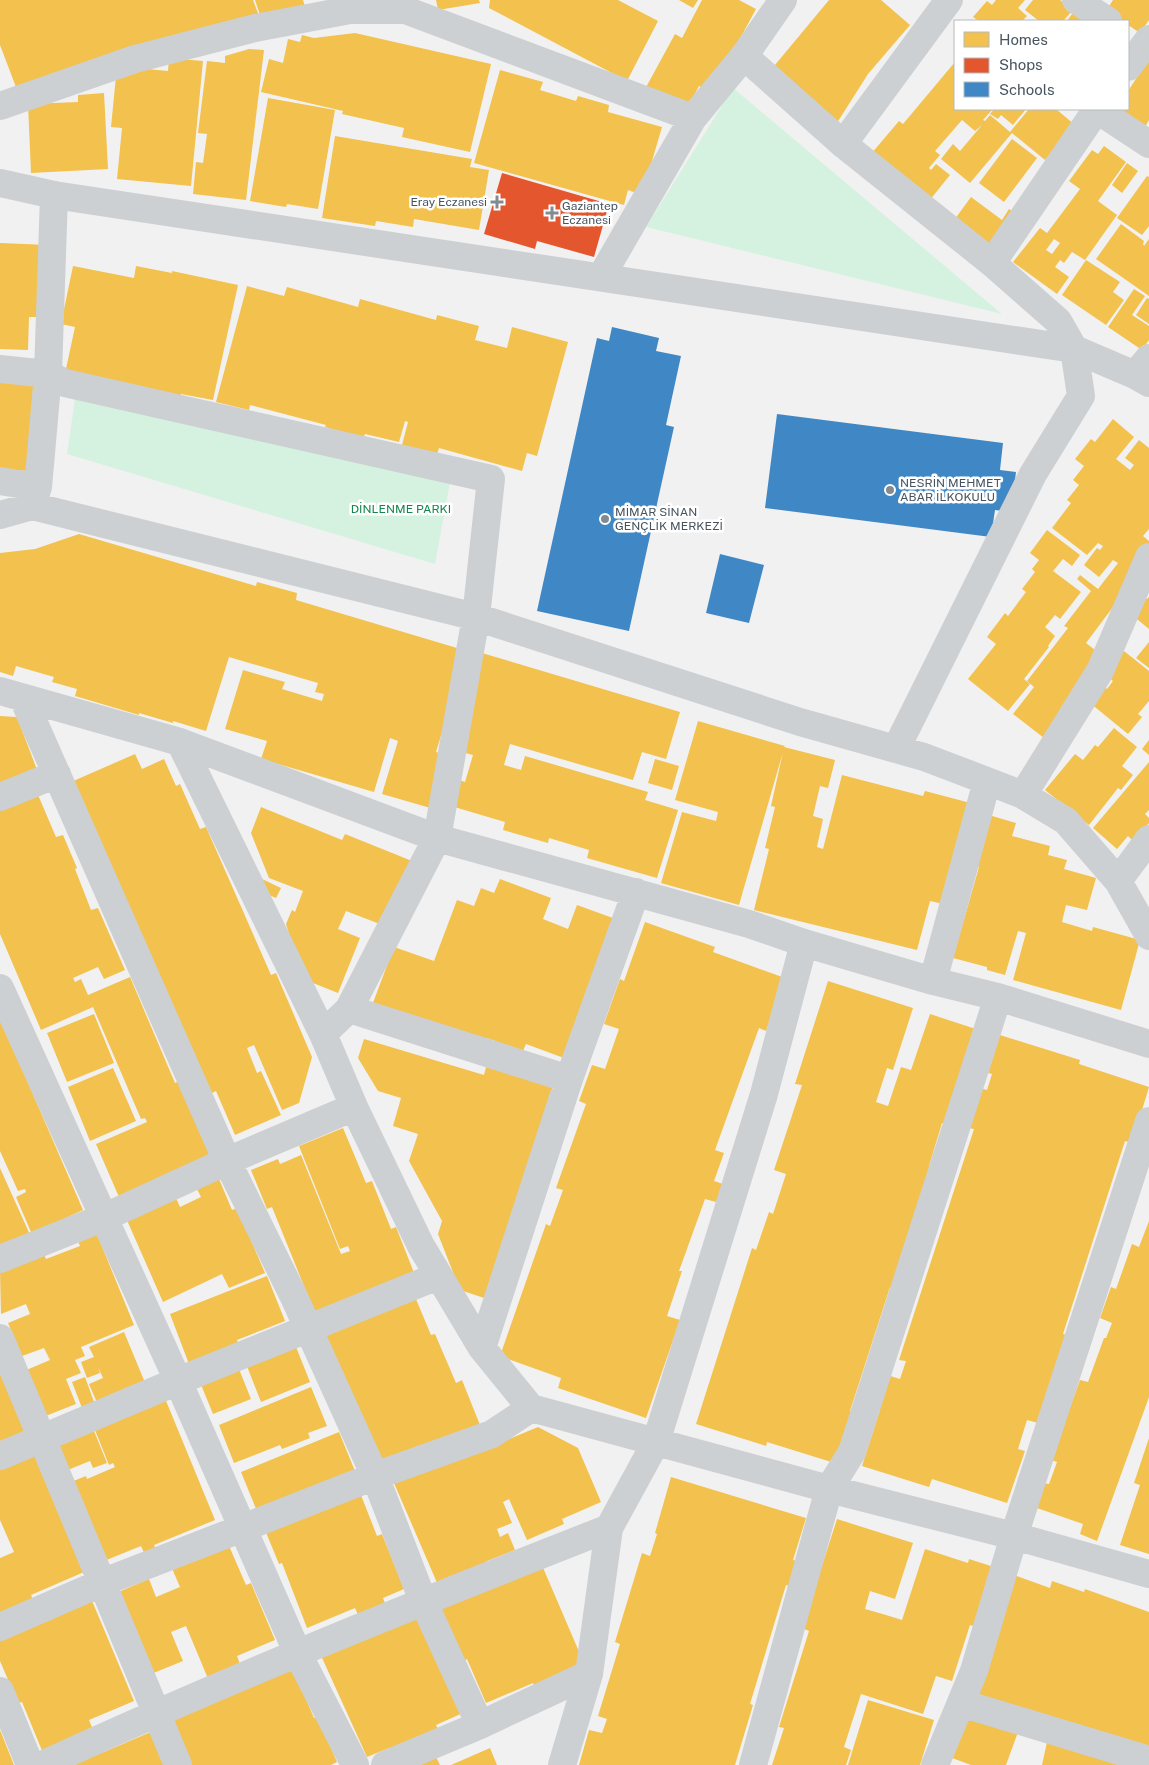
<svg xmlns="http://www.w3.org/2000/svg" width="1149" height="1765" font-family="'Public Sans',sans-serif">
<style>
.green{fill:#d5f2e0}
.homes{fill:#f2c14e;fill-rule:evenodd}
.shops{fill:#e4572e}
.schools{fill:#3f88c5}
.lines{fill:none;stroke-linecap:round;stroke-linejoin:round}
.minor{stroke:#cdd0d2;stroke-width:28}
.tertiary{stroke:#cdd0d2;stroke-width:28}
.poi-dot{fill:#838b92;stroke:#fff;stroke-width:2}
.labels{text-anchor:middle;stroke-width:5;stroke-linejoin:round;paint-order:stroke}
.poi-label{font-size:12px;fill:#47545f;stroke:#fff;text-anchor:start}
.park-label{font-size:12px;fill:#12864c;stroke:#fff}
</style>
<rect width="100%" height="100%" fill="#f2f1f1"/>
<path class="green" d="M733 88 1002 314 646 227Z
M76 392 451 477 435 564 67 454Z"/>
<path class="homes" d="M0 0H253L261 21 19 95 0 45Z
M255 0H303L306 10 263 24Z
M436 0H479L480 3 438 10Z
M490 0H618L658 21 627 81 489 8Z
M679 0H698L693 8Z
M702 0H739L756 9 711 92 699 86 685 113 644 91 675 34 682 38Z
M829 0H881L910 25 868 74 835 126 770 71Z
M996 0H1025L1018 8 1027 16 1022 21H979L973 17 987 1 992 5Z
M1033 0H1060L1073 10 1063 21H1039L1025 10Z
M1113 0H1149V20L1140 33 1128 25V21H1122L1106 11Z
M1077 7 1091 21H1067Z
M355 33 491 64 470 152 402 137 404 128 342 114 343 111 261 92 269 59 283 63 288 39 300 42 302 35 314 38Z
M249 49 264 50 246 200 193 194 196 162 203 163 207 134 198 133 207 61 225 63V56Z
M169 58 203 61 191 186 117 179 122 128 111 127 117 66 168 71Z
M1149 59V120L1145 127 1117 109H1128V91Z
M955 62V109H993L983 120 985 121 990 115 1010 132 1029 109H1056L1075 125 1045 160 1012 133 970 183 941 159 953 144 960 151 982 125 975 131 962 120 935 151 940 155 929 168 931 170 936 164 950 175 929 201 871 154 899 121 903 124Z
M500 70 543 82 540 90 576 101 578 96 609 105 608 112 662 127 642 195 628 190 624 205 474 163Z
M104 93 108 169 31 173 28 104 78 102V95Z
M268 98 335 110 318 209 287 204 286 207 250 201Z
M994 109H1026L1013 125 1001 115 998 119 990 114Z
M335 136 472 159 470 167 489 170 479 230 414 219 413 227 376 221 375 226 322 218Z
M1012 139 1037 158 1004 202 979 183Z
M1104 146 1126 162 1098 201 1117 215 1085 260 1072 252 1064 263 1060 260 1055 267 1069 277 1057 294 1013 262 1040 228 1047 233 1080 189 1069 181 1092 150 1098 154ZM1054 239 1060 243 1052 254 1046 250Z
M1127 163 1138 171 1122 193 1112 185Z
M1147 176 1149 177V226L1142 235 1117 218Z
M971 197 1002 220 1009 209 1018 215 991 251 952 223Z
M1121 224 1144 241 1143 244 1144 246 1149 239V296L1096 259Z
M0 243 48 245 44 317H29L28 350 0 349Z
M1086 260 1120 282 1113 292 1124 300 1106 325 1062 295Z
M73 266 134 278 136 266 172 273V271L238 285 213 400 181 394 179 401 64 378 75 327 61 324Z
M247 286 284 296 287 287 358 307 360 299 436 320 437 315 479 326 475 340 507 348 512 327 568 342 537 456 527 453 522 471 439 448 437 454 402 445 408 422 405 421 399 442 365 434 363 438 325 427 326 425 250 405 249 410 216 402Z
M1134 289 1145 296 1132 315 1149 326V340L1142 350 1108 327Z
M1147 298 1149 299V324L1136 315Z
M0 373 36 376 28 471 0 469Z
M1113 419 1134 437 1116 459 1130 470 1134 465 1125 458 1139 440 1149 448V529L1143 536 1149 541V547L1116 603 1086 643 1103 656 1061 707 1065 711 1044 738 1013 714 1034 687 1027 681 1068 628 1064 626 1091 591 1077 579 1080 575 1098 589 1118 563 1113 560 1099 577 1084 565 1097 548 1100 550 1103 546 1098 543 1087 555 1052 528 1071 503 1067 500 1079 485 1073 480 1084 466 1075 459 1091 439 1095 442Z
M1047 530 1080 555 1072 566 1063 559 1053 571 1081 592 1060 619 1055 615 1045 627 1055 636 1048 646 1049 647 1024 679 1030 684 1008 711 968 679 996 644 987 637 1005 613 1008 616 1026 592 1022 589 1035 572 1032 569 1039 560 1030 553Z
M79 534 256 586 257 582 297 593 296 600 467 651 436 752 450 756 434 809 382 794 398 741 390 738 374 792 261 759 267 741 225 729 243 670 285 682 282 689 322 701 324 694 315 692 318 683 229 657 206 731 173 721V723L139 713V715L75 696 77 689 52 682 54 677 16 666 13 676 0 672V553L35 549Z
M1149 597V629L1132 615 1145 598 1147 599Z
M1149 642V668L1136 658Z
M1124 651 1149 671V701L1138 714 1142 717 1128 734 1090 703 1104 686 1107 689 1113 681 1105 675Z
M482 653 680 712 666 759 642 752 633 780 510 744 504 765 521 770 525 756 648 792 645 800 678 810 657 878 587 858 589 850 549 838 548 843 503 830 505 822 451 806 459 780 465 782 473 755 458 751Z
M0 716 17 717 39 775 0 791Z
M698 721 785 746 784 747 835 760 828 788 820 786 813 816 823 819 817 847 823 849 842 775 923 796 925 791 978 805 952 906 930 901 917 950 754 910 769 849 765 848 775 807 771 806 783 752 739 905 661 883 682 812 716 821 718 812 675 800Z
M1114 728 1137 747 1122 766 1133 775 1121 790 1118 788 1089 825 1045 790 1075 754 1083 760 1095 745 1098 747Z
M1149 740V755L1142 749Z
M135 754 142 769 164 759 176 786 180 784 200 829 206 827 271 975 276 973 312 1057 299 1103 282 1110 254 1045 247 1048 257 1073 261 1071 281 1115 235 1135 216 1091 212 1093 71 782Z
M655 759 679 766 672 790 648 783Z
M1149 762V810L1145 814 1149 818V823L1133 841 1128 836 1117 849 1093 828Z
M35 788 56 837 63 835 77 868 75 869 91 910 98 908 125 970 104 979 98 967 73 978 75 982 81 979 88 995 130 977 175 1083 179 1081 212 1156 122 1204 96 1144 147 1122 145 1118 141 1119 93 1007 41 1030 0 934V803Z
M261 807 342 840 345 834 412 861 385 926 346 911 338 929 360 938 338 993 303 979 286 924 292 910 295 912 303 891 269 878 251 833Z
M982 813 1016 823 1012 836 1050 846 1048 855 1067 860 1064 869 1096 878 1087 910 1066 905 1062 922 1092 931 1093 927 1140 940 1121 1010 1013 980 1026 933 1018 931 1005 975 987 970V967L953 958 979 867 968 864Z
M262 879 281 888 276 898 257 890Z
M500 879 551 898 543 919 568 929 577 905 624 922 572 1061 526 1044 523 1051 487 1038 486 1041 371 1008 394 947 434 961 457 900 474 906 481 888 494 893Z
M645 922 715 947 713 952 785 978 766 1031 759 1028 715 1150 724 1153 714 1181 723 1184 716 1202 705 1199 679 1271H682L667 1316 680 1320 646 1418 558 1388 561 1378 500 1356 546 1224 550 1226 563 1190 556 1188 586 1104 579 1101 592 1065 605 1069 619 1029 604 1024 620 979 624 981Z
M828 981 913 1008 893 1070 887 1068 876 1102 888 1106 901 1067 911 1070 930 1014 985 1032 948 1125 942 1123 929 1166 936 1168 898 1290 890 1287 850 1411 857 1413 841 1465 767 1442 766 1446 696 1424 752 1248 756 1250 769 1212 773 1214 786 1174 774 1170 802 1085 795 1084Z
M94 1014 114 1063 67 1082 47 1033Z
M0 1018 83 1210 57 1222 34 1239 16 1197 26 1192 25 1189 18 1191 0 1151Z
M1000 1035 1080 1060 1079 1064 1149 1087 1132 1143 1125 1141 1063 1334 1067 1335 1038 1423 1027 1420 1018 1449 1025 1451 1007 1503 932 1479 929 1487 862 1466 880 1410 873 1407 884 1374 900 1379 906 1361 899 1360 974 1129 968 1128 980 1088 987 1090 992 1074 988 1073Z
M364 1039 484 1075 486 1067 553 1087 493 1301 460 1290 438 1234 442 1221 409 1161 418 1134 393 1126 401 1098 378 1091 358 1058Z
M113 1068 136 1121 90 1141 68 1087Z
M343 1128 366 1183 372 1181 391 1229 396 1227 418 1283 319 1323 272 1207 267 1209 251 1170 278 1159 280 1164 301 1155 341 1254 350 1251 348 1246 340 1249 299 1146Z
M0 1168 31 1237 0 1251Z
M219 1179 232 1210 237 1208 265 1273 229 1288 222 1274 163 1302 126 1218 175 1196 180 1207 201 1197 197 1189Z
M1149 1221V1397L1097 1541 1080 1534 1083 1524 1034 1507 1043 1483 1049 1484 1057 1462 1051 1460 1080 1380 1088 1382 1104 1338H1106L1112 1323 1100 1318 1111 1287 1116 1289 1132 1244 1139 1247Z
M96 1232 134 1325 81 1347 85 1356 75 1360 81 1373 66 1379 76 1404 43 1417 24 1371 50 1360 44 1348 22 1356 8 1323 30 1314 26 1304 1 1314 0 1269 43 1252 46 1259 80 1246 77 1239Z
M267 1276 285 1321 237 1340 242 1352 192 1372 170 1314Z
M413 1292 431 1335 435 1334 456 1383 462 1380 480 1425 380 1463 321 1330Z
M124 1332 146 1385 98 1405 89 1384 103 1378 98 1367 100 1373 87 1378 81 1362 94 1357 89 1347Z
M292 1337 310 1382 261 1402 243 1356Z
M235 1359 251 1399 213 1414 197 1375Z
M0 1365 28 1434 0 1445Z
M85 1377 94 1402 82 1408 72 1382Z
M311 1387 327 1426 308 1433 310 1438 282 1449 280 1445 234 1463 219 1425Z
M164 1396 215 1520 154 1545 156 1550 145 1555 141 1546 99 1563 66 1484 86 1476 87 1479 115 1467 113 1463 109 1465 95 1430Z
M92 1426 107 1463 93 1468 90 1461 60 1473 46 1439Z
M538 1427 578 1448 601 1502 562 1519 564 1524 527 1540 509 1499 503 1502 512 1523 497 1529 500 1537 508 1533 515 1550 487 1561 441 1592 394 1483 488 1448Z
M339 1432 357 1476 259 1516 241 1472Z
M1149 1438V1554L1120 1545 1140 1485 1134 1483Z
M32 1448 84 1572 31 1595 36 1606 0 1621V1558L14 1552 0 1520V1462Z
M671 1477 806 1518 793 1560 797 1561 789 1586 786 1585 750 1704 753 1705 735 1765H579L589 1730 602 1733 607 1719 598 1716 620 1644 615 1642 642 1553 650 1556 657 1534 655 1533Z
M357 1485 377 1536 382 1534 404 1589 383 1598 386 1606 359 1617 355 1608 307 1628 282 1563 279 1564 265 1530Z
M837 1519 913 1543 895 1599 870 1591 865 1609 886 1615 902 1620 925 1549 968 1563 969 1559 997 1568 979 1628 970 1625 952 1681 936 1676 923 1714 861 1694 844 1747 851 1750 846 1765H772L784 1728 779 1727 809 1631 802 1628Z
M226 1539 246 1585 251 1583 275 1640 237 1656 241 1667 209 1681 186 1626 171 1632 183 1661 146 1676 116 1593 149 1579 156 1597 180 1587 171 1566Z
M541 1563 586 1668 536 1690 533 1683 486 1703 467 1659 464 1661 438 1601Z
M1011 1574 1050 1588 1052 1581 1084 1592 1085 1589 1149 1612V1753L969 1698Z
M90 1596 134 1701 89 1720 94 1732 43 1753 22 1702 18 1703 0 1661V1639Z
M420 1611 465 1712 436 1725 440 1733 393 1758 389 1748 367 1757 318 1649Z
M291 1665 314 1718 318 1717 337 1762 331 1765H184L164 1720Z
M868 1700 934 1720 920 1765H848Z
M967 1714 1018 1732 1006 1765H971L952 1758Z
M0 1730 14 1765H0Z
M153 1731 168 1765H59L104 1752Z
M1047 1742 1145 1765H1042Z
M490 1748 497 1765H451Z
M436 1757 440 1765H417Z"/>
<path class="shops" d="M502 173 609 204 594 257 537 241 535 249 484 234Z"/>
<path class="schools" d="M612 327 659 338 656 351 681 356 666 425 674 427 629 631 537 611 597 338 609 341Z
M777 414 1003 443 1000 470 1016 472 1011 512 995 510 991 537 765 508Z
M720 554 764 565 749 623 706 613Z"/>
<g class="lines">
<path class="minor" d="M1076 0 1108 21
M1128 67 1149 39
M0 106 135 59 255 28 350 10H405L693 118
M1096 109 1149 144
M843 144 949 0
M992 263 1097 109
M601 277 693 118 744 56
M0 369 48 374 65 383 491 479 476 617 437 838 349 1009 323 1034
M1135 375 1149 358
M0 481 38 487
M32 506 38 487 48 374 54 195
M0 515 32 506 476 617 800 722 924 757 987 781 1023 795 1066 821 1118 881 1149 936
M0 691 180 742 437 838 749 924 804 943 933 981 998 997 1149 1044
M23 698 227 1161 294 1297 375 1476 423 1601 480 1725
M180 742 323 1034 354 1107 421 1246 482 1348 531 1408 829 1489 1014 1536 1149 1574
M896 749 1033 474 1081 396 1074 349
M1023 795 1100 671 1149 557
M0 797 57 774
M1118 881 1149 839
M933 981 987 781
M0 988 178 1381 298 1654 355 1765
M349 1009 569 1079
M0 1259 105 1217 227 1161 354 1107
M0 1338 178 1765
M482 1348 569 1079 636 892
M0 1456 178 1381 438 1276
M0 1627 101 1583 243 1528 375 1476 492 1434 531 1408
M0 1691 30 1765
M961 1703 1149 1760
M42 1765C228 1679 418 1603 609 1528
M385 1765 480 1725 589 1674
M562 1765 589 1674 609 1528 656 1442 764 1094 804 943
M753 1765 829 1489 852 1452 998 997
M935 1765 974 1671 1014 1536 1149 1121"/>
<path class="tertiary" d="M783 0 744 56 843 144 992 263 1058 321 1074 349
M0 183 54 195 1074 349 1135 375 1149 383"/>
</g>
<g class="poi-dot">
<path d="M494.5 194.5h5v5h5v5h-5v5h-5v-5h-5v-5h5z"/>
<path d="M549.5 205.5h5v5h5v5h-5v5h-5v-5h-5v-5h5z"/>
<circle cx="890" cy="490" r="5"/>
<circle cx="605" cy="519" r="5"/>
</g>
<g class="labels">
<g class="poi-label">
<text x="487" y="206" text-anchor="end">Eray Eczanesi</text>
<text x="562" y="210">Gaziantep<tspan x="562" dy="14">Eczanesi</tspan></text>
<text x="900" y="487">NESRİN MEHMET<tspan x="900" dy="14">ABAR İLKOKULU</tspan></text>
<text x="615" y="516">MİMAR SİNAN<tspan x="615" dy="14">GENÇLİK MERKEZİ</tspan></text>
</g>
<g class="park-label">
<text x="401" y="513">DİNLENME PARKI</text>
</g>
</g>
<rect x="954" y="20" width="175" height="90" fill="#ffffff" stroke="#b5bbbf"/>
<rect x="964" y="32" width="25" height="15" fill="#f2c14e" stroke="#b5bbbf"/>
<text x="999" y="45" font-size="15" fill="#47545f">Homes</text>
<rect x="964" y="58" width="25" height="15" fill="#e4572e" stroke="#b5bbbf"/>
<text x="999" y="70" font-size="15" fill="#47545f">Shops</text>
<rect x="964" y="82" width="25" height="15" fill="#3f88c5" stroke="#b5bbbf"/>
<text x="999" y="95" font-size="15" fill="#47545f">Schools</text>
</svg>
